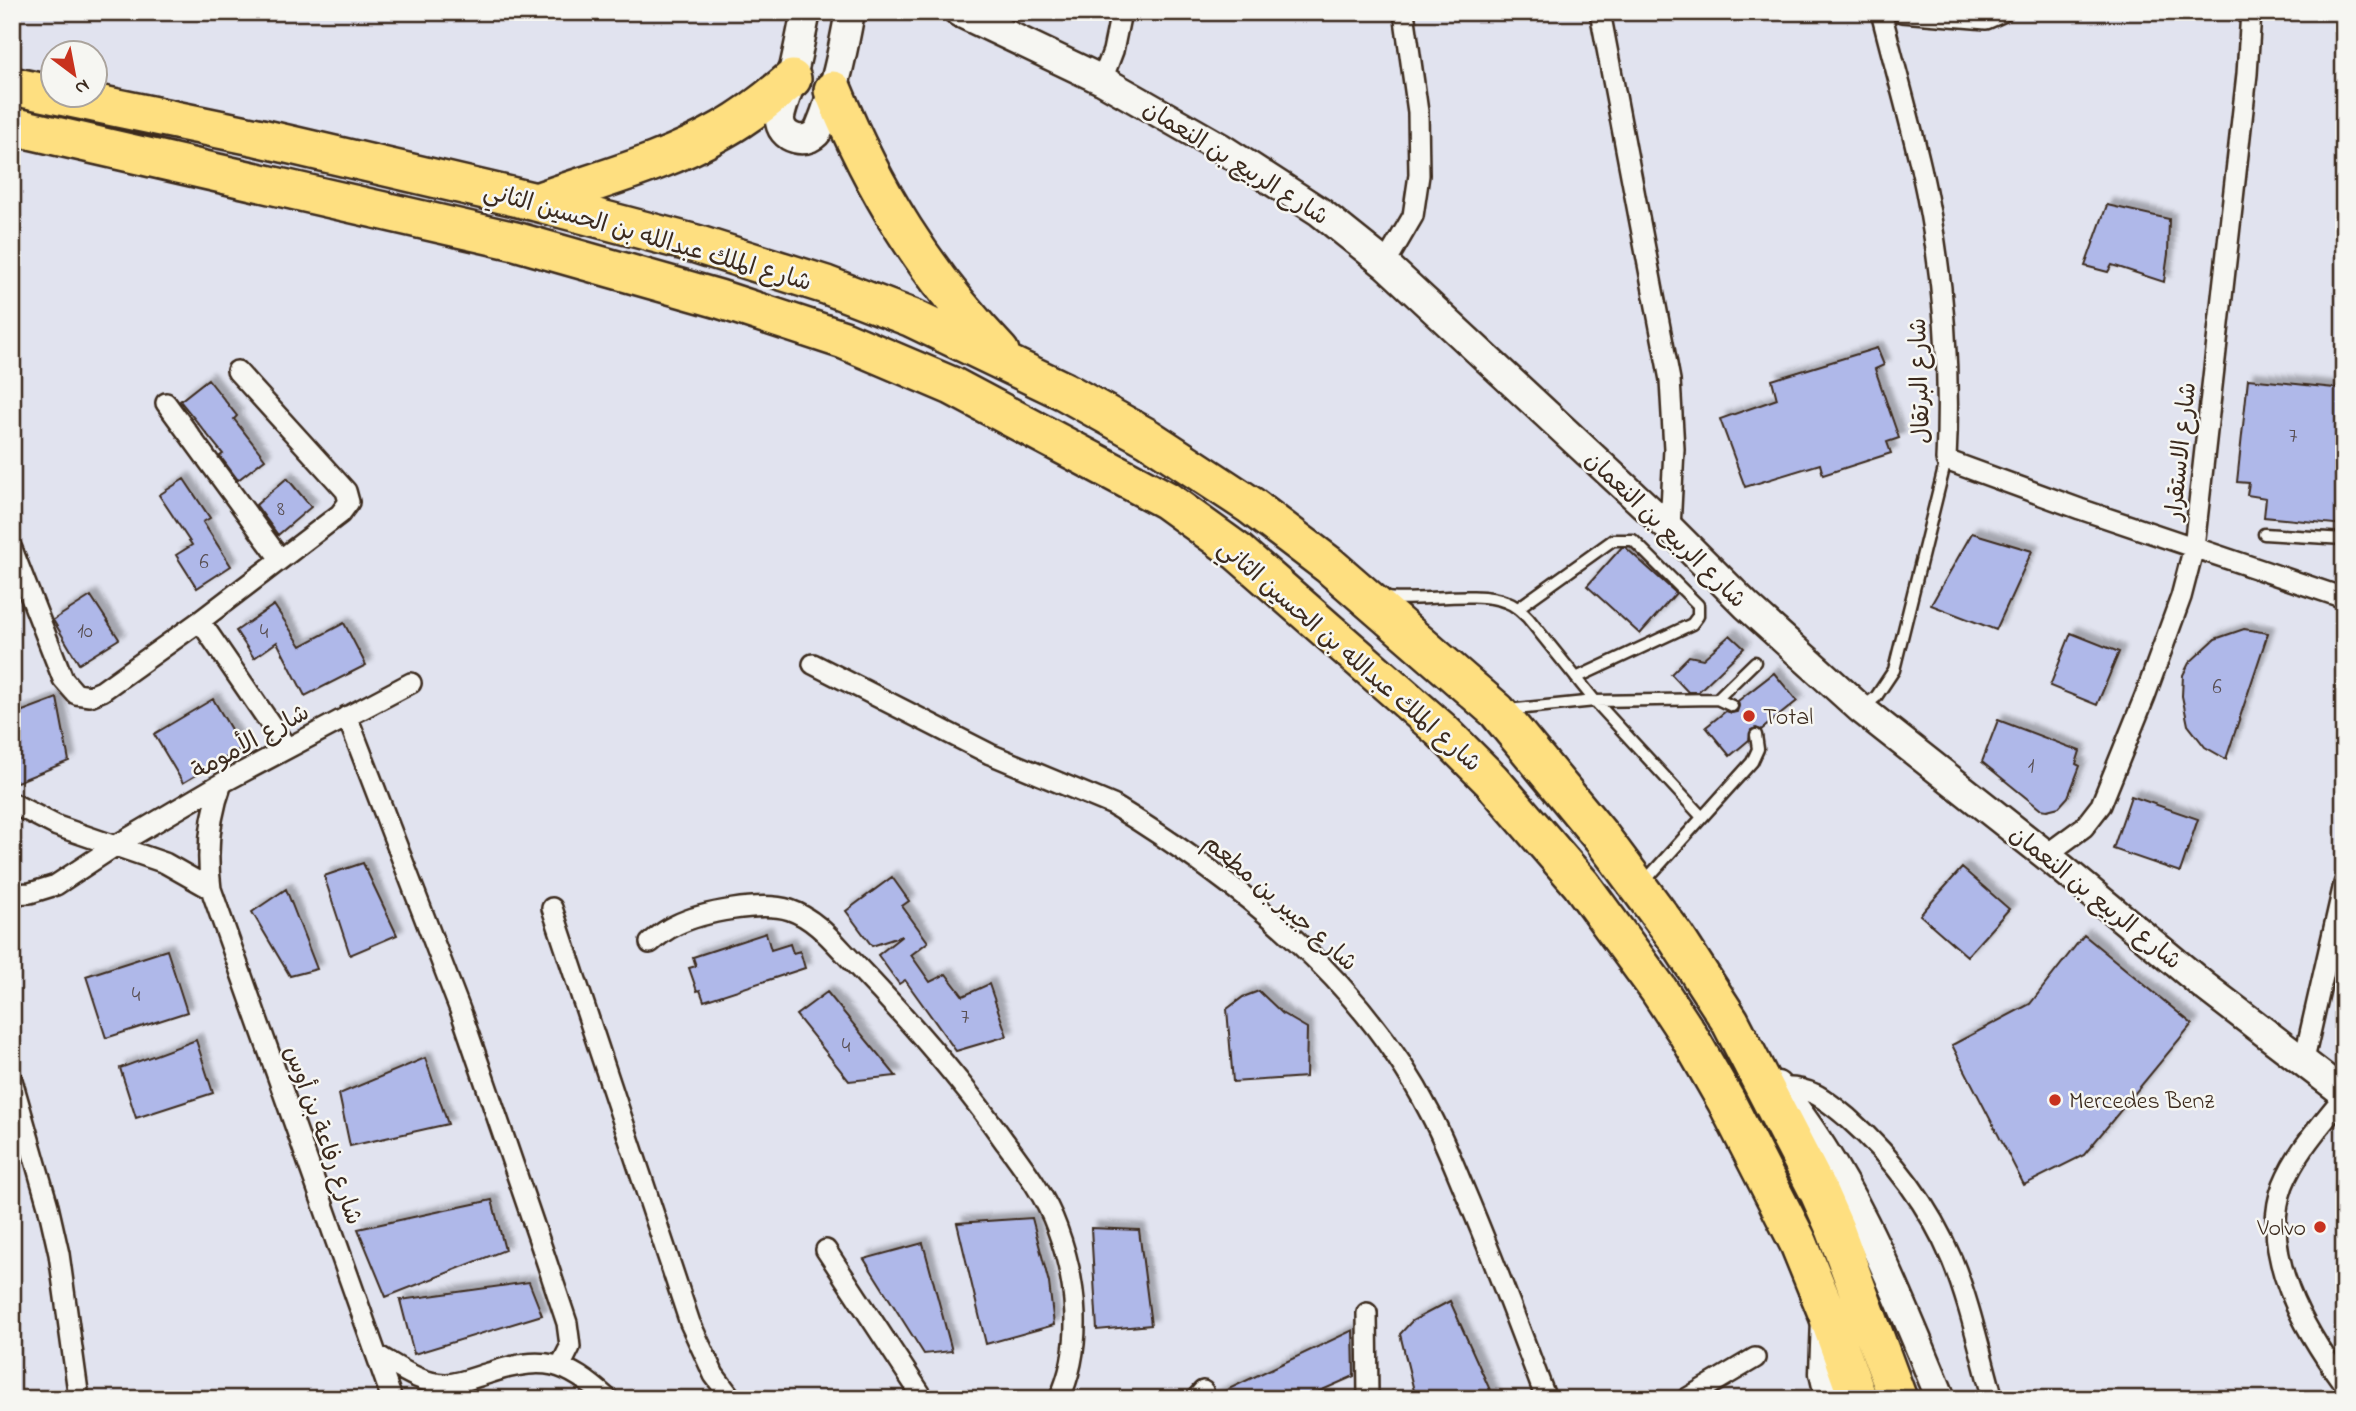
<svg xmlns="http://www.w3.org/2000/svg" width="2356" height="1411" font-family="'Indie Flower','Playpen Sans Arabic',sans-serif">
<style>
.building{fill:#afb8e9;stroke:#3b2a1e;stroke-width:2;filter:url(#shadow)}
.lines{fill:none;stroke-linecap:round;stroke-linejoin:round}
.lane-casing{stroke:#3b2a1e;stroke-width:15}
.street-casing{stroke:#3b2a1e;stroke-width:24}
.secondary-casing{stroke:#3b2a1e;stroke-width:33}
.highway-casing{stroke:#3b2a1e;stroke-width:42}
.lane{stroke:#f6f6f2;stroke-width:10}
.street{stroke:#f6f6f2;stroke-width:19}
.secondary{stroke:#f6f6f2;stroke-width:28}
.highway{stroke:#fedf80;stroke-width:37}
.poi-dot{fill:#c8321e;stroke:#f6f6f2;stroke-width:2.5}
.labels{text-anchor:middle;stroke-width:5;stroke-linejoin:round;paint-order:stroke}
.number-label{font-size:21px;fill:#584e51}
.street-label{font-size:24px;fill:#3b2a1e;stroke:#f6f6f2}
.poi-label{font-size:24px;fill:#3b2a1e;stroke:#f6f6f2;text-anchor:start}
</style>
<defs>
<filter id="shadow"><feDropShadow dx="6" dy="-6" stdDeviation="2" flood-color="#0004"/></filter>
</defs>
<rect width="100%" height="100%" fill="#e1e3ef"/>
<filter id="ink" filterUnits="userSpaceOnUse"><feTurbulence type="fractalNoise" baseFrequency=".0143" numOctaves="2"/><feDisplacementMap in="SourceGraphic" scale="14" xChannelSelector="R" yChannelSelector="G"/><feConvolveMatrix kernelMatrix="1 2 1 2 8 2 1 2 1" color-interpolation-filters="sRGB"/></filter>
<g filter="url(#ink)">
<path class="building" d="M2107 205 2169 219 2168 254 2164 282 2112 265 2108 272 2085 266Z
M1877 348 1884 365 1875 369 1899 438 1887 442 1891 453 1823 475 1820 464 1745 487 1720 419 1777 399 1772 380Z
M208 379 237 416 234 419 265 459 238 480 220 456 223 454 180 401Z
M2248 379 2344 389V525L2264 517 2266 498 2247 495 2249 483 2237 482Z
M287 478 311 507 278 535 256 505Z
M184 479 210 518 203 522 231 566 197 588 176 555 192 545 159 495Z
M1972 533 2032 551 1996 630 1931 605Z
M1622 547H1625L1676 593 1640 634 1587 586Z
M91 596 119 639 79 664 53 620Z
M274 605 301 646 344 623 366 665 305 696 277 642 254 658 236 631Z
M2244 629 2268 633 2226 759 2205 747 2188 725 2182 696 2183 675 2189 663 2215 639Z
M2071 633 2119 652 2097 705 2050 686Z
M1730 635 1744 648 1698 692H1688L1671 674 1689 656 1703 659Z
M1774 673 1797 701 1761 730 1756 728 1751 730 1749 740 1730 756 1706 727 1726 711 1732 713 1737 712 1739 706 1738 701Z
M57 698 69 761 12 784V715Z
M213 699 242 748 183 783 154 734Z
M1998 720 2080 751 2076 764 2080 766 2068 797 2059 807 2047 810 2040 809 1982 762Z
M2131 796 2198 819 2180 872 2113 849Z
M363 863 397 935 350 955 324 876Z
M1962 868 2009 909 1967 956 1920 915Z
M892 877 909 901 902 906 928 942 911 955 930 982 946 974 963 996 989 984 1007 1036 956 1051 905 980 899 984 878 955 902 936 872 946 846 911Z
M286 889 317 969 290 976 252 912Z
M766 933 771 950 790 944 793 953 800 951 805 968 704 1001 700 990 697 991 689 968 696 966 693 957Z
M2084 935 2192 1024 2084 1155 2024 1185 1952 1045 2030 1004Z
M167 950 187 1012 106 1038 86 976Z
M1259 991 1283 1014 1307 1028 1306 1077 1233 1082 1227 1009 1243 997Z
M827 992 896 1076 849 1081 796 1015Z
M196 1040 213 1093 136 1118 120 1068Z
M425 1058 448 1124 350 1146 339 1094Z
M492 1200 505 1250 386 1297 358 1229Z
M1032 1218 1049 1283 1054 1325 986 1344 957 1223Z
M1091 1228 1139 1230 1151 1325 1097 1330Z
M923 1243 952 1351 924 1354 864 1259Z
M529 1282 542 1315 414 1354 400 1300Z
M1450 1301 1494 1399H1416L1400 1334 1412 1321Z
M1353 1330 1354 1376 1302 1399H1212L1214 1396Z"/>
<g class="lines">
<g class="lane-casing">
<path id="lane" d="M2264 534 2344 539
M1385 598C1418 602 1478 590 1506 602 1515 605 1521 611 1528 618L1595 701 1702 817
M1518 608 1613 540H1633L1698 605V616L1692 624 1576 678
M1717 699 1755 662
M1863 707 1876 697 1894 670 1946 460
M1507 710 1595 701 1717 699 1732 706
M1645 881 1752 762 1758 749 1756 735"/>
</g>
<g class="street-casing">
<path id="street" d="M1600 12 1670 380 1674 449 1670 529
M1881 12C1894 64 1909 116 1921 168 1942 262 1951 363 1946 460L2080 509 2344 598
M1902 12 1986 19 2002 12
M1102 80 1113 51 1121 12
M1385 264 1413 216 1419 175 1418 112 1404 12
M166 403 280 559
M12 549 63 679 76 694 90 696 102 691 200 621 340 514 349 502 346 491 237 371
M200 621 287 748
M813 664 990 754 1113 805C1239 882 1362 980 1430 1113 1445 1141 1456 1171 1469 1201 1496 1266 1521 1332 1546 1399
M347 716 462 1015 545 1257 567 1323 569 1338 570 1347 561 1365
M222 783C209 818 206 851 211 889L392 1399
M12 803 57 826 165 863 211 889
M2046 855 2084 827 2101 805 2145 696 2181 597 2194 547 2247 74 2251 12
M12 894 30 893 56 885 115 846 222 783 411 683
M552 908 690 1323 714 1375 732 1399
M650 943C658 936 667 929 676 925 702 912 762 901 790 910 817 919 836 945 855 964 909 1020 960 1078 1005 1142 1025 1169 1046 1197 1057 1228 1077 1282 1084 1346 1059 1399
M2303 1064 2344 884
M12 1080 48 1206 59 1254 79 1399
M1779 1088C1810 1085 1826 1100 1849 1119 1893 1158 1929 1206 1952 1260 1970 1304 1980 1353 1993 1399
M2344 1096C2322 1124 2296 1152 2283 1185 2258 1253 2305 1331 2344 1384
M826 1250 924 1399
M1367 1313 1368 1399
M377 1355C398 1367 422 1385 447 1384 462 1383 475 1377 489 1373 543 1355 566 1361 608 1399
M1196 1399 1203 1391
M1686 1399 1755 1358"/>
</g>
<g class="secondary-casing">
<path id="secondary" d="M806 12C801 35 797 58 791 81 788 92 782 105 780 117 778 140 811 148 820 127 835 91 843 50 850 12
M959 12 1102 80 1221 148 1320 212 1385 264 1670 529 1747 606 1861 709 2046 855 2203 985 2344 1093
M1777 1086C1853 1177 1896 1290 1941 1399
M1826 1319 1824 1373 1830 1399"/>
</g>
<g class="highway-casing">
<path id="highway" d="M12 86 257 137 536 202 696 244 826 285 912 318 1064 391 1148 438 1250 505 1329 565 1497 711 1602 838 1675 936 1730 1021 1819 1193 1835 1229 1898 1399
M833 90C874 191 925 273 1000 352
M12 126 515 241 719 299 844 340 952 386 1166 500 1238 552 1441 730 1491 780 1581 884 1658 989 1687 1033 1726 1101 1799 1244 1827 1313 1858 1399
M536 202C598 180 665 163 722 130 747 116 770 98 792 79"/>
</g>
<use href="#lane" class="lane"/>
<use href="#street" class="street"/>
<use href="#secondary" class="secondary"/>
<use href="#highway" class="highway"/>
</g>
</g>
<g class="poi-dot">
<circle cx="1749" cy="716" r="7"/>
<circle cx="2055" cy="1100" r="7"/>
<circle cx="2320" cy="1227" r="7"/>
</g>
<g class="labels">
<g class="number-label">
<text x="2293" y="442">7</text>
<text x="281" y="515">8</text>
<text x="204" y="568">6</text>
<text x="85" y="637">10</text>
<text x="264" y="638">4</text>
<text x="2217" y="693">6</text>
<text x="2031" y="772">1</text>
<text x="136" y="1001">4</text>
<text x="965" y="1023">7</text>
<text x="846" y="1052">4</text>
</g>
<g class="street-label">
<text transform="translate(1236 162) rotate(32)" y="8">شارع الربيع بن النعمان</text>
<text transform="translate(648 236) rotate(16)" y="8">شارع الملك عبدالله بن الحسين الثاني</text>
<text transform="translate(1919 381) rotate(-92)" y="8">شارع البرتقال</text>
<text transform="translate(2180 451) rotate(-84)" y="8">شارع الاستقرار</text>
<text transform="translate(1666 529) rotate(44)" y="8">شارع الربيع بن النعمان</text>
<text transform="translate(1350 655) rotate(41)" y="8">شارع الملك عبدالله بن الحسين الثاني</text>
<text transform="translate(250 741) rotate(-29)" y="8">شارع الأمومة</text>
<text transform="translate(2096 897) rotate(39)" y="8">شارع الربيع بن النعمان</text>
<text transform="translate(1281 902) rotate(41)" y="8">شارع جبير بن مطعم</text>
<text transform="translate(324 1135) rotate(70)" y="8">شارع رفاعة بن أوس</text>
</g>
<g class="poi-label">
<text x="1763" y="724">Total</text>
<text x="2069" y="1108">Mercedes Benz</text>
<text x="2306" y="1235" text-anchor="end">Volvo</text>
</g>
</g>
<rect width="2356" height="1411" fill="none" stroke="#f6f6f2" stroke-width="42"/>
<rect x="21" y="21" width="2314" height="1369" fill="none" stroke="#3b2a1e" stroke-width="2.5" filter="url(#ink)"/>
<g transform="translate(74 74) rotate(148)"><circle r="33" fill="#f6f6f2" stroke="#aba49d" stroke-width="2"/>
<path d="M0-5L12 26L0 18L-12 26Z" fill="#c8321e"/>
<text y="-10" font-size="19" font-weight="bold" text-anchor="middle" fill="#3b2a1e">N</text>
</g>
</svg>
